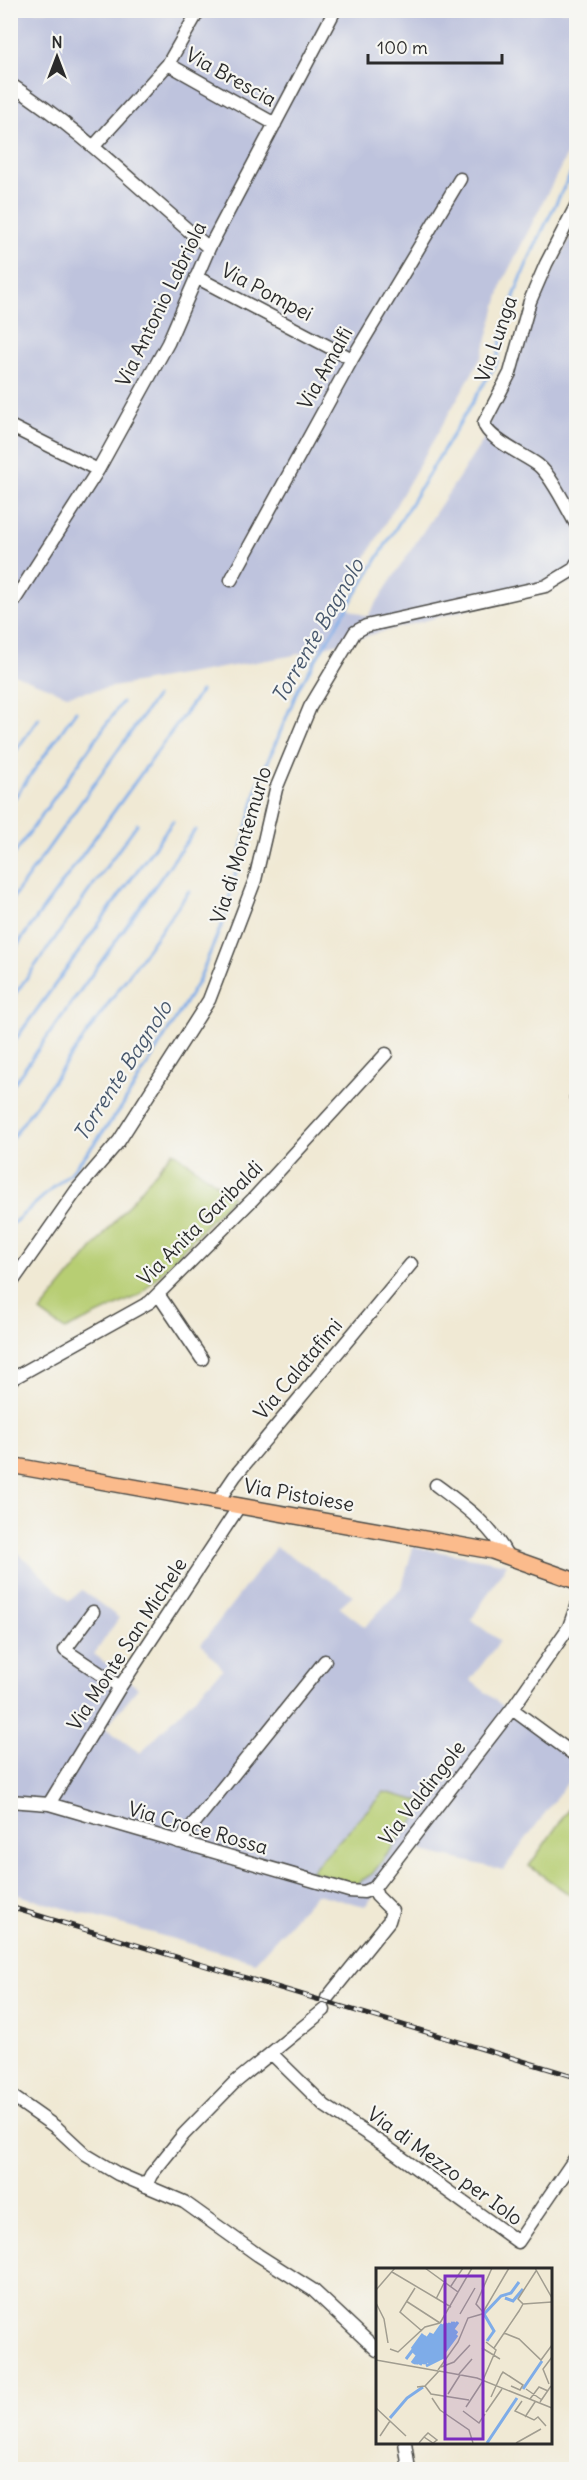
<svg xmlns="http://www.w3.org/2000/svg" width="587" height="2480" font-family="Delius,sans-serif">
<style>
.industrial{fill:#bec3dd}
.green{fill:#b7ce73;stroke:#717c4f;stroke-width:1.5}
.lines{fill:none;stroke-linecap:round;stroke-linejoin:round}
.stream{stroke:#7eace8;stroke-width:3}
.minor-casing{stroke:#494844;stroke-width:15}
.major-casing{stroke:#494844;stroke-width:18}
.minor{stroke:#fff;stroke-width:12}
.major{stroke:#fbbb8c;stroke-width:15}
.rail-casing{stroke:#2b2b2b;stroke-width:5}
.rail{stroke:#f6f6f2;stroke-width:3;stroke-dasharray:9;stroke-linecap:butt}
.labels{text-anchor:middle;stroke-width:4.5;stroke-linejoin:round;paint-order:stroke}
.street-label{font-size:20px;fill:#2b2b2b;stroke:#f6f6f2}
.water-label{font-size:21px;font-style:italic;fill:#48586d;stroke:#f6f6f2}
.inset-river{fill:none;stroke:#7eace8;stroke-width:3}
.inset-road{fill:none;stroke:#a19d90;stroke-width:1.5}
.view{fill:#7b2cbf;fill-opacity:0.15;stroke:#7b2cbf;stroke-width:3}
.inset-edge{fill:none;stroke:#2b2b2b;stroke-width:3}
</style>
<rect width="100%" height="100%" fill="#f6f6f2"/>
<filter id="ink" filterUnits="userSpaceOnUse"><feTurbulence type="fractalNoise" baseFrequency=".0167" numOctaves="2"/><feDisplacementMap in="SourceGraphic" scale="12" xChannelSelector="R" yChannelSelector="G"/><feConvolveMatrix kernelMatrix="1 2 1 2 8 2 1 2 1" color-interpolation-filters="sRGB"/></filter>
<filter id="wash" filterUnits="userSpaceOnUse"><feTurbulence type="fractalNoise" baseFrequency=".008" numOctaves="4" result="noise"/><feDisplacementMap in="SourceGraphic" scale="24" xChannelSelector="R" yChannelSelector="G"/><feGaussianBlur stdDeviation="1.35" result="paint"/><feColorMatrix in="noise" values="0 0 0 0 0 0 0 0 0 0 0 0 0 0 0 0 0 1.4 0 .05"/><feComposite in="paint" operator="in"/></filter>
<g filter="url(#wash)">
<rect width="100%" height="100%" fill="#f0e9d4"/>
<path class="industrial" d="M10 11H576V137L503 281 482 356 339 604 367 617 482 442 524 330 576 226V581L290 656 67 695 11 673Z
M10 1545 69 1601 82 1590 119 1618 94 1654 138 1688 105 1728 140 1753 223 1669 201 1644 276 1547 353 1595 339 1607 365 1627 402 1587 413 1547 507 1564 471 1620 500 1641 470 1680 576 1764V1771L503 1870 415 1849 365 1906 316 1894 255 1962 11 1893Z"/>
<path class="green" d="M173 1151 233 1196 140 1295 65 1330 40 1312Z
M384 1792 427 1803 372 1874 356 1884 311 1871Z
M573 1803 576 1806V1899L529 1866Z"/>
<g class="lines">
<path class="stream" d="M10 759 39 718
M10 804 76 711
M10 860 122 702
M10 902 156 697
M10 955 201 691
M10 1001 137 824
M10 1047 173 821
M10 1089 195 830
M10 1141 189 891
M10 1226 70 1173 87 1153 121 1108 198 982 224 919 258 785 299 687 497 362C508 291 544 227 576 164"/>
</g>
</g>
<g filter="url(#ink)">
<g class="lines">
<g class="minor-casing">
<path id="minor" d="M168 64 275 124
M10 84C83 131 143 193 209 248
M94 146 168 64 199 10
M576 206 546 264 530 301 510 373 484 423C487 439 525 455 538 465 552 476 567 509 576 524
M196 277 352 359
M10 426 98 470
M231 580 352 359 460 179
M10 607 98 470 168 343 209 248 335 10
M576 1097V1098
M10 1285 76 1191 119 1141 209 1000 255 880 276 789 310 707 355 632 366 626 546 586 574 569 576 564
M158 1294 202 1359
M10 1380 150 1302 253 1199 386 1054
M436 1485C464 1506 491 1525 508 1557
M218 1501 235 1476 411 1264
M93 1612 65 1650 120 1687
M512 1709 576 1756
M10 1801 49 1804 349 1891 364 1892 374 1888 512 1709 569 1627 576 1607
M49 1804 120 1687 240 1505
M179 1842 325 1661
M327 1998 389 1921 392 1911 377 1896 374 1888
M272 2054 325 2106 384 2145 518 2242 576 2157
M10 2095 57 2128 86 2155 118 2174 184 2202 258 2255 313 2290 377 2350
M146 2186 151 2175 184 2134 233 2084 324 2010
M405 2442 409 2470"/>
</g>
<g class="major-casing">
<path id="major" d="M10 1465 492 1551 576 1581"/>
</g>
<use href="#minor" class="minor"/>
<use href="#major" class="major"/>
<g class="rail-casing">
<path id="rail" d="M10 1907 576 2077"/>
</g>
<use href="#rail" class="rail"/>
</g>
</g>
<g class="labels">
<g class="street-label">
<text transform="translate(231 77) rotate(29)" y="7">Via Brescia</text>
<text transform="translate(267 292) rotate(28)" y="7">Via Pompei</text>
<text transform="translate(161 304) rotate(-64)" y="7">Via Antonio Labriola</text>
<text transform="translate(496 339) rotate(-71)" y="7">Via Lunga</text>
<text transform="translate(325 368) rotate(-61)" y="7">Via Amalfi</text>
<text transform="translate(241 845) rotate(-73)" y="7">Via di Montemurlo</text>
<text transform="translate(200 1223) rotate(-45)" y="7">Via Anita Garibaldi</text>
<text transform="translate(298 1369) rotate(-50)" y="7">Via Calatafimi</text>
<text transform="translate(299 1495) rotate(10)" y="7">Via Pistoiese</text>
<text transform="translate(127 1644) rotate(-57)" y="7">Via Monte San Michele</text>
<text transform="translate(422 1793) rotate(-52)" y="7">Via Valdingole</text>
<text transform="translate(198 1828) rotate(16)" y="7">Via Croce Rossa</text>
<text transform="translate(445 2166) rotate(36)" y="7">Via di Mezzo per Iolo</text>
</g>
<g class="water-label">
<text transform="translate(318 631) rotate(-60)" y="7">Torrente Bagnolo</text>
<text transform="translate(123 1071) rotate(-57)" y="7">Torrente Bagnolo</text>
</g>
</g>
<g transform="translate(376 2268)">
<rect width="176" height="176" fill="#f0e9d4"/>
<path class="inset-river" d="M129 30 137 33 147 21M111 73 118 63 108 46 125 28 135 25 143 14M36 81 47 66M37 83 40 86 55 65M38 84 50 68M64 90 81 67M30 91 48 67M60 92 81 63M57 94 80 62M36 95 57 66M52 95 82 54M55 95 78 62M38 96 66 56M40 96 69 56M42 96 71 55M47 96 77 54M49 96 79 54M44 97 74 55M50 98 70 88M147 121 166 93M14 150 31 130 47 119M111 175 141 130"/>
<path class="inset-road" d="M49 0 82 24M159 0 176 30M16 4 75 39M75 18 87 0M39 20 24 44 46 63M0 22 19 0M60 31 69 13M30 33 64 55M0 35 8 51 12 75M147 36 176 34M107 44 100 36 116 0M84 46 99 20M64 55 96 0M128 65 143 71 165 92 176 77M106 80 124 91M118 80 143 43 147 36 142 31 160 3M14 81 22 84 49 59 64 55M0 92 62 103M65 99 78 94 94 77M62 102 82 74 92 50 106 46 133 0M63 103 101 110 176 140M83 106 96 91M125 107 127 104 147 117 144 122 135 118M107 112 120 82 110 74M173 116 167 101 176 89M49 118 55 126 93 132M41 119 49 118 63 103M150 121 166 132M72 126 84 107M115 129 125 107M56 130 64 142 93 162 97 175M154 131 163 119 172 123M146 133 139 143 158 152 162 149 170 158M164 134 175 118M90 139 107 113M0 140 30 168M87 143 103 155 109 146M110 144 126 121M149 149 159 134M4 168 14 153M43 175 48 169 52 165 61 172 57 175 48 169M140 175 165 161"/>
<path class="view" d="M69 8H107V171H69Z"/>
<rect width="176" height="176" class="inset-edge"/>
</g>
<rect width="587" height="2480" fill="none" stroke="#f6f6f2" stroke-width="36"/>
<g transform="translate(57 57)" stroke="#f6f6f2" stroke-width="4.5" paint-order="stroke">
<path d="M0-4.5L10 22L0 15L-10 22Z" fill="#2b2b2b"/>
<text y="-9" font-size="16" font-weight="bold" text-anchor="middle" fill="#2b2b2b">N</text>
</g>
<path d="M368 54v9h134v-9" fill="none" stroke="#2b2b2b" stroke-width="3"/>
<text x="377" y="54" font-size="18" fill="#2b2b2b" stroke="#f6f6f2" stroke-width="4.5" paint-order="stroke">100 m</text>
</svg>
